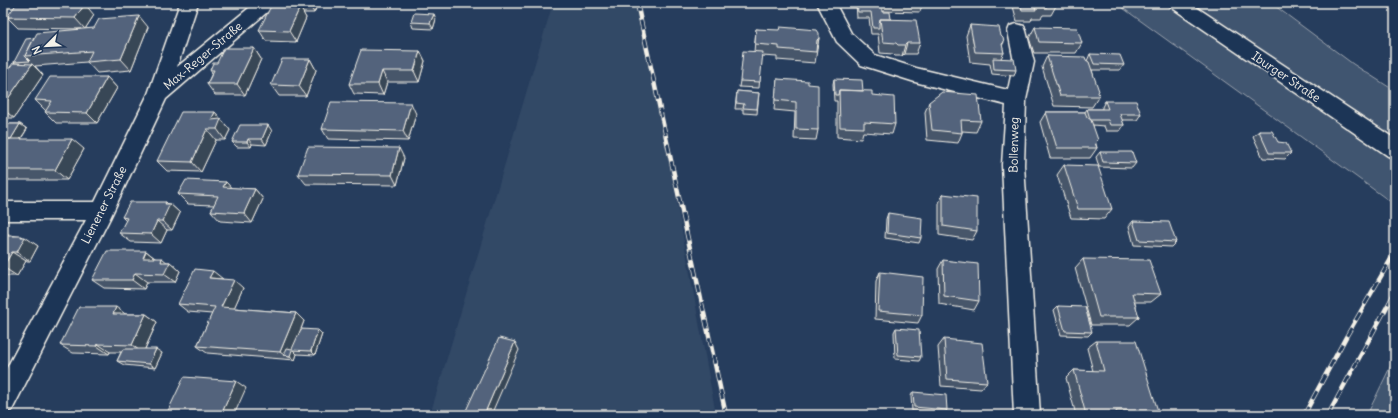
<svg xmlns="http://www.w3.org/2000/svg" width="1398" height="418" font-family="Delius,sans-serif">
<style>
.built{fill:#334966}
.green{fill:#40546f;stroke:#9aa2ac}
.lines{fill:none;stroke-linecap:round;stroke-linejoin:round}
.minor-casing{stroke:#f4f1e8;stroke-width:3}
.minor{fill:#1d3557;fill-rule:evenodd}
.rail-casing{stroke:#f4f1e8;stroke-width:4.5}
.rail{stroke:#1d3557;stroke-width:3;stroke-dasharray:9;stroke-linecap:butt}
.wall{fill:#47566a;stroke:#f4f1e8}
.shaded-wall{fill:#394656;stroke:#f4f1e8}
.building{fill:#52647b;stroke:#f4f1e8}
.labels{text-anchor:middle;stroke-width:4;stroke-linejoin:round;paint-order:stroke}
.street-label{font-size:12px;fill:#f4f1e8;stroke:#1d3557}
</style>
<rect width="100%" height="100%" fill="#263d5d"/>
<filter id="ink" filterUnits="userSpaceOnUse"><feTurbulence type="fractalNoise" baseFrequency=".025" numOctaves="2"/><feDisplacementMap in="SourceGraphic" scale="8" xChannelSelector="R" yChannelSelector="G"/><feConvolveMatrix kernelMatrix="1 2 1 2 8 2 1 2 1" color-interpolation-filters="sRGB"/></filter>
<g filter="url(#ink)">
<path class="built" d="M553 3H640L716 415H430Z"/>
<path class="green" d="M1116 3H1271L1353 64 1395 91V205Z
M1395 356V415H1367L1394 359Z"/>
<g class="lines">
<g class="minor-casing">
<path id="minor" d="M180 3H198L177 67 255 3H276L273 7 166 99 110 218 12 410 3 413V375L86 220H3V202H95L148 94Z
M817 3H835L851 33 875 55 916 68 1008 90 1014 62 1008 31 1010 26 1017 24 1024 26 1026 31 1034 62 1026 100 1024 165 1040 415H1014L1002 165 1006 105 915 82 861 65 837 42Z
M1168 3H1190L1395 139V158L1388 156 1171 7Z"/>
</g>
<use href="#minor" class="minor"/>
<g class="rail-casing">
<path id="rail" d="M637 3 726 415
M1304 415 1346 337 1395 252
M1328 415 1395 292"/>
</g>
<use href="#rail" class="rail"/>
</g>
<path class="wall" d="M856 3H932L931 5H922L920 12 882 11V12L891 19 920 43 916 54H904L902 56H895L893 54 880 53 878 34H871L869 18H857Z
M1012 3H1057V4L1051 15H1043L1041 18H1032L1031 21H1017Z
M292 6H317L314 13H303L306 18 296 42 266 41 259 30Z
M94 15 85 29 148 27 131 70 97 73 87 62 35 66 43 75 14 118H3V77L15 63 14 62 34 38 81 29 18 28 7 17Z
M436 19 433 29 413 28 411 22Z
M970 25 1001 36 1004 42 1002 46 1004 53 1001 58 1016 70 1014 76 992 74 990 64 970 62 966 36Z
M1035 27 1082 43 1076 53H1034L1029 38Z
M756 29 819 38 817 49V50L815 63 777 60V57L762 56 759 88 739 87 740 81 754 52Z
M254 48 261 59 245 95H215L207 84 212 73 210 70Z
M420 51 425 61 419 82H387L383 95 354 94 349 84Z
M1090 54 1124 65 1120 70H1092L1099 96 1092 107 1054 106 1042 67 1047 56 1087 61Z
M310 59 316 70 306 96H279L271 85Z
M107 77 117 88 97 123H56L45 112 46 111 35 100Z
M777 79 808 84 818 130 816 140 794 139 795 112 774 110Z
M834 79 872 95 895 124 892 134 863 132 861 139 837 137V101H834L833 84Z
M737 91 759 93 757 114 743 113V109H735Z
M1105 101 1141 114 1137 120H1122L1124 125 1120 131H1106L1104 126 1093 125 1096 144 1097 148 1090 158H1050L1040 122 1046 112H1085L1087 109H1102V107Z
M929 102 981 121 976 132 962 131V133L958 143 927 140 925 112Z
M215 112 230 130 225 140H216L201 172 167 171 157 161Z
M416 114 408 141 328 139 322 129Z
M3 124H20L27 129 21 139 84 149 67 180H3Z
M272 131 266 145 252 144 251 147H237L232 142Z
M1259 131 1278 142 1291 153 1285 159 1263 158 1253 136Z
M1100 152 1136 163 1132 168 1099 167 1096 157Z
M404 158 397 185 306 184 298 174Z
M1064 165 1112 209 1104 219 1071 218 1057 175Z
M226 182 231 188 255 189 263 199 252 223 220 221 211 211 214 205 188 204 178 194Z
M943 194 977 231 972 240 939 235V203Z
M166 202 168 204H170L180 213 172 230H167L161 243 131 242 119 233 126 221 122 217Z
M888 213 921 238 919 243 885 238 886 219Z
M1133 221 1176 242 1171 247 1134 245 1129 226Z
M3 234 23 237 38 246 30 261H26L17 276H3Z
M146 251 155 258 166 262H170L180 271 175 282H147L144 289 104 288 92 280Z
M1083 259 1161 294 1151 302H1134L1139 317 1130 325H1091L1075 268Z
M943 260 979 301 974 310 939 304 938 269Z
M880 272 922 315 918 323 875 319 876 281Z
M222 279 243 288 234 308 296 313 304 321 301 329 322 334 315 355 297 354 295 360 207 353 197 346 212 314 188 312 178 304Z
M1058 306 1092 332 1088 336 1061 335 1054 310Z
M125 314H146L157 322 145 349 162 353 155 368 124 365 117 361 121 352H110L109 354 73 353 60 345Z
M896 328 921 357 919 361 895 359 894 332Z
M944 339 987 382 981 389 941 386 938 347Z
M1096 341 1158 411 1152 415H1076L1066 378 1074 370 1093 371 1087 348Z
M913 392 947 410 945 413 912 411 911 396Z"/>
<path class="shaded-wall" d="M313 3H316L317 6 314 13 311 7Z
M85 4 94 15 85 29 75 18Z
M300 7 306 18 296 42 289 31Z
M434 14 436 19 433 29 430 23Z
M139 16 148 27 131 70 121 59Z
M819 38 817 49 815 50 817 40Z
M907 43 904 54 902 56 905 45Z
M254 48 261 59 245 95 237 84Z
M420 51 425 61 419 82 414 71Z
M310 59 316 70 306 96 299 86Z
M32 64 43 75 14 118 3 109V106Z
M382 71 387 82 383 95 378 84Z
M107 77 117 88 97 123 87 113Z
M411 103 416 114 408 141 403 131Z
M215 112 230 130 225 140 217 129 211 120Z
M20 124 27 129 17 144 11 139Z
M268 125 272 131 266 145 262 139Z
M207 129 216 140 201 172 192 162Z
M72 139 84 149 67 180 55 170Z
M248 139 252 144 251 147 247 142Z
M399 148 404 158 397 185 392 175Z
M226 182 235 192 223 187Z
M255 189 263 199 252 223 244 213Z
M166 202 169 205 170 204 180 213 172 230 162 221Z
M157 221 167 230 161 243 151 234Z
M9 234 21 243V237L22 236 24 238 25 237 38 246 30 261 17 252 8 236Z
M146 251 157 260 143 258Z
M12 252 26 261 17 276 3 267Z
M162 258 169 264 170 262 180 271 175 282 164 274 161 262Z
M213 271 223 279 209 278Z
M135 273 147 282 144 289 132 280Z
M234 280 243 288 231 315 221 307Z
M116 307 128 316 113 314Z
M296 313 304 321 293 350 297 354 295 360 290 356 284 355 280 352Z
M146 314 157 322 143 353 132 345Z
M318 330 322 334 315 355 311 351Z
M515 342 519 350 491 415H484Z
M98 344 110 352 109 354 97 346Z
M156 349 162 353 155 368 149 364Z
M236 381 246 388 234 415H221Z"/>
<path class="building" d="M17 3H49L85 4 75 18 7 17Z
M293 3H313L311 7 292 6Z
M857 3H881L882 12H890L891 19H880L879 24V28H873L871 12H858Z
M1020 3H1057V4H1046L1047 7H1035L1036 10H1022Z
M271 6 300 7 289 31 259 30Z
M414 13 434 14 430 23 411 22Z
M139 16 121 59 87 62 92 51 25 56 37 33 94 28 99 19Z
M880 19 916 20 920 43H907L905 45H898L896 43 883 42Z
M970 25 999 27 1001 36 1003 38 1004 42 1002 44 1004 53 975 52Z
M780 27 817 30 819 33V38L817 40 816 52 779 49V46L755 44 756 29 779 30Z
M1035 27 1077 28 1082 43 1039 42Z
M34 38 25 56 30 61 14 62 26 39Z
M224 48H254L237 84H207L214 70H210L213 63H217Z
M361 50 420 51 414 71H382L378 84H349Z
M743 51 763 52 760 82 740 81Z
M1090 54 1120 55 1124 65 1094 64Z
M1047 56 1085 57 1086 60 1089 62 1099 91 1098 92 1099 96H1060Z
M993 58 1014 59 1016 70 994 69Z
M282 59H310L299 86 271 85Z
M13 63 32 64 3 106V77Z
M50 77H107L87 113 45 112 52 101 35 100Z
M777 79 808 81V84L818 85V130L796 129V102L775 100Z
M834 79 862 80 863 91 839 90 838 95H835Z
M839 90 872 91V95L894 97 895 124 864 122V128L840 127Z
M737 91 759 93 757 109 743 108 744 104 736 103Z
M942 92 978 95 981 121 961 120 962 133 932 130 929 102Z
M1105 101H1136L1141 114H1120L1124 125H1110L1108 120H1091L1090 119 1087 109H1108Z
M331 102 411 103 403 131 322 129Z
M181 112H215L211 120 221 119 217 129H207L192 162 157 161Z
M1046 112H1085L1087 117 1091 120 1098 140 1095 143 1097 148H1057Z
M3 124H20L11 139H3Z
M240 125H268L262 139H248L247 142H232Z
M1259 131H1272L1278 142 1286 143 1291 153H1269Z
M3 139H72L55 170H3Z
M308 147 399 148 392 175 298 174Z
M1100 152H1132L1136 163 1103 162Z
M1064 165 1098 166 1112 209H1078Z
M186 180 226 182 223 187 255 189 244 213 211 211 218 196 178 194Z
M943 194 977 198V231L943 226Z
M130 202H166L165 204H170L162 221H157L151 234 119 233 127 218 122 217Z
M888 213 922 218 921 238 887 233Z
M1133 221 1169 222 1176 242 1139 240Z
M3 234H9L8 236H22L21 237H25L17 252H12L3 267Z
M107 251H146L143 258H162L161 262H170L164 274 135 273 132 280H92Z
M1083 259 1149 260 1161 294 1132 293 1139 317H1099Z
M943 260 978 264 979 301 944 296Z
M195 269 213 271 209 278 234 280 221 307 296 313 280 352 197 346 215 307 178 304Z
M880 272 923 277 922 315 878 311Z
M1058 306 1085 307 1092 332 1065 331Z
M79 307H116L113 314H146L132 345 98 344 97 346 60 345Z
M896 328 919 330 921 357 898 355Z
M301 329 318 330 311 351 292 350 290 356 284 355 287 348 292 349Z
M499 338 515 342 484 415H464Z
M944 339 982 343 987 382 947 379Z
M1096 341H1136L1158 411H1116L1117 415H1086L1074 370 1104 371Z
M123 349H156L149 364 117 361Z
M184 377 236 381 221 415H166Z
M913 392 946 395 947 410 914 407Z
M948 413 971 415H948Z"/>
</g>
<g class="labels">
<g class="street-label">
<text transform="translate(203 56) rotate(-40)" y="4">Max-Reger-Straße</text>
<text transform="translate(1286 77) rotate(34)" y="4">Iburger Straße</text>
<text transform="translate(1014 145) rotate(-89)" y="4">Bollenweg</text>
<text transform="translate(104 205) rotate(-63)" y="4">Lienener Straße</text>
</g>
</g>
<rect width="1398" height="418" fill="none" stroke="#1d3557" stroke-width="16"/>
<rect x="8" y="8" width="1382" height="402" fill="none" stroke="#f4f1e8" stroke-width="1.5" filter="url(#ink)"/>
<g transform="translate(46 46) rotate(246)" stroke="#1d3557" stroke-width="3" paint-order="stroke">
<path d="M0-3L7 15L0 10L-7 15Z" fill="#f4f1e8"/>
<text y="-6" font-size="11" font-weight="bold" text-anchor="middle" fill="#f4f1e8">N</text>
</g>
</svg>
